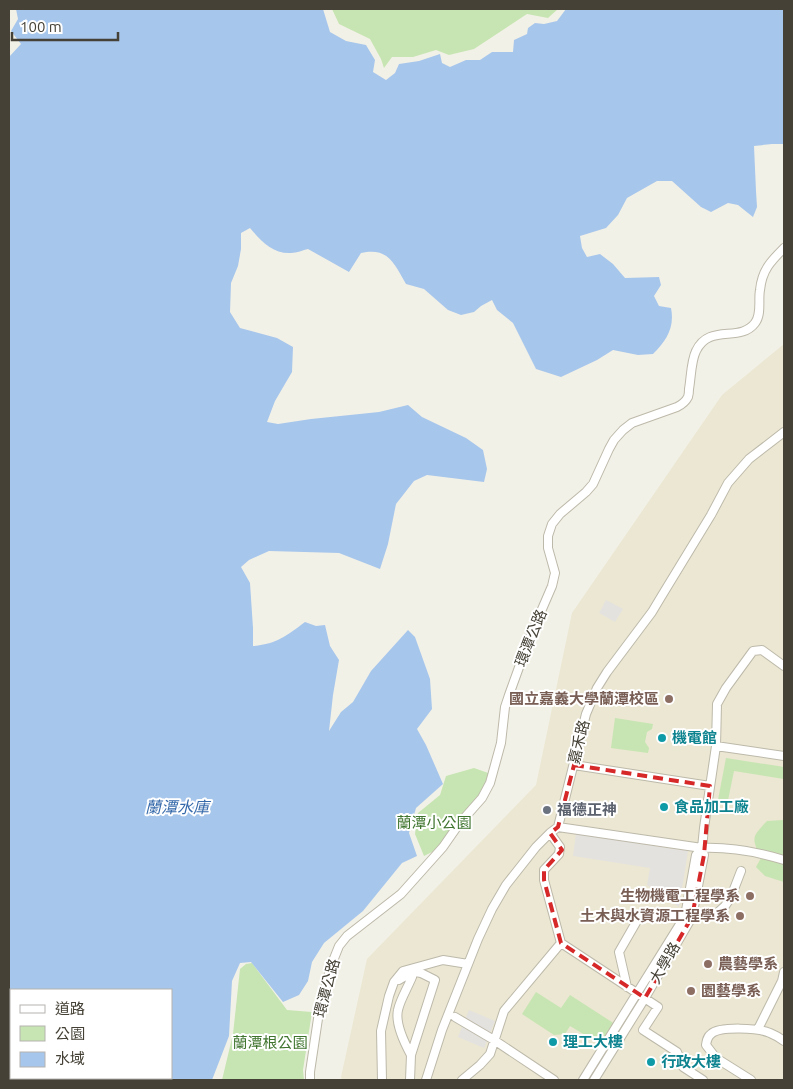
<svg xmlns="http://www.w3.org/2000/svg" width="793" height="1089" font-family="Ubuntu,'Noto Sans TC',sans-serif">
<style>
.education{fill:#ebe7d2}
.green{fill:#c7e5b2}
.parking{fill:#e4e2df}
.water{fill:#a7c6ec;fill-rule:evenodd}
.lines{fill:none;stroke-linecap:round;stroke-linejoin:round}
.minor-casing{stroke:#bdb9aa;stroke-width:10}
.minor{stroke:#fff;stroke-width:8}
.marked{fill:none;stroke:#d62828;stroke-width:4;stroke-dasharray:10 6;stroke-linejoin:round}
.education-dot{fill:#8d6e63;stroke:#fff;stroke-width:2}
.culture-dot{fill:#0f9aa8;stroke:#fff;stroke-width:2}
.worship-dot{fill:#6b7280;stroke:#fff;stroke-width:2}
.labels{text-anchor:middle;stroke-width:4;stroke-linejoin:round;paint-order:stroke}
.street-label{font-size:15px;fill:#454136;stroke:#fff}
.education-label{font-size:15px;font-weight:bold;fill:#785e54;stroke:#fff;text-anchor:end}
.culture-label{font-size:15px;font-weight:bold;fill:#0d838f;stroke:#fff;text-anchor:start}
.worship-label{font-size:15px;font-weight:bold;fill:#5b616d;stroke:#fff;text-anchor:start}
.park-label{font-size:15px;fill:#3e742d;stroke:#fff}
.water-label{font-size:16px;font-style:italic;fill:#366aab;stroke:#fff}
</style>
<rect width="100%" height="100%" fill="#f2f1e7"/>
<path class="education" d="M784 344V1080H342L341 1077 367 959 536 785 572 613 722 395Z"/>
<path class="green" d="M332 9H558L548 18 527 14 474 49 449 55 436 50 413 57H392L384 68 381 59 370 39 339 24Z
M615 718 653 724 652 729 647 732 645 742 649 748 648 753 611 748Z
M726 758 784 767V779L734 771 727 805H717Z
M474 768 491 774 480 795 457 820 438 849 424 856 415 834 418 813 440 795 446 776Z
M784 820V882L765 876 756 867 761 858C751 837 752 837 767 821Z
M252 963 287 1010 312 1012 303 1070 304 1080H222L233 1034 240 969 246 964Z
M536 992 561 1008 570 995 618 1026 605 1047 570 1026 565 1034 554 1035 522 1014Z"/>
<path class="parking" d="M606 600 623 609 615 622 599 613Z
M576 834 688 851 679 907 647 885 650 868 573 856Z
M469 1010 495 1021 484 1048 458 1037Z"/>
<path class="water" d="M16 9H323L330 32 346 41 366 45 375 60 373 72 386 80 395 73 399 64 419 61 440 54 442 63 450 67 466 60H480L492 52H513L514 40 527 34 528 28 535 23 544 24 557 21 566 9C573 9 581 11 587 9H784V144H772L754 146 756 191 757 207 753 217 738 205 728 203 711 212 701 207 672 181H657L627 198 618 215 606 228 580 236 582 248 587 257 600 254 613 264 625 278 659 277 661 285 654 296 659 306 671 308C675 328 666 341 653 354L638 355 613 350 597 360 561 377 536 369 513 323 497 310 492 300 481 306 474 312 461 315 448 310 424 289 406 284C394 263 388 247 361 253L349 272 308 249C303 250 297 253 291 253 273 254 261 241 250 228L241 233V249L238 266 231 283 230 312 240 328 277 338 293 347 292 372 275 401 267 422 278 424 311 419 379 412 408 405 422 417 466 438 483 450 487 469 484 482 427 475 414 481 396 504 388 544 380 569 339 553 269 551 249 560 241 567 250 583 253 628V646C277 644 286 636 305 622L316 626 325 625 330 646 339 660 333 695 329 731 341 712 353 702 371 671 408 630 415 637 430 679 432 709 417 729 426 745 443 784 416 808 409 833 417 856 402 863 363 911 324 943 312 962 308 981 299 995 283 1002 251 962 240 963 232 981 229 1036 212 1080H9V57L21 44 11 31 18 19ZM11 990H171V1078H11Z"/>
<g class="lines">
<g class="minor-casing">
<path id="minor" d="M716 746 784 756
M574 765 710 786
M558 827 702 848C730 847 758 852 784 860
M550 833 560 847 559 854 544 870V880L561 943
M399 980C404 976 407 975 412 977 408 987 400 1000 398 1010 395 1023 405 1044 411 1055
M627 987 619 952 638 919 662 913 692 917 715 915 725 906 731 897 741 871
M455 1017 494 1040 554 1080
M758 1029 782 981 784 972
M310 1080V1072L319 1012 331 966 339 946 347 936 401 894 443 847 459 824 482 798 490 783 501 743 505 707 509 695 530 637 552 586 555 573 548 548V536L552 524 560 514 586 492 593 484 609 449 614 440 623 430 632 423 677 407C681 405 686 401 688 397 689 394 689 392 689 389 691 378 691 361 696 351 709 323 740 343 755 323 762 314 758 300 760 290 762 270 771 261 784 248
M382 1080 381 1031 389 996 394 982 403 971 443 960 468 964
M410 1080 411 1055 435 980 421 973 410 971
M426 1080 442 1030 478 939 492 909 506 885 536 847 550 833 558 827 586 714 597 688 607 672 652 612 661 597 711 515 728 483 749 459 784 432
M462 1080 480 1065 490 1054 504 1011 561 943 658 1007 643 1030 677 1052 683 1067 703 1080
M583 1080 685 916 696 855 702 848
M594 1080 645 998 692 917 704 855 702 848 704 828 716 746 717 704 726 688 753 651 762 650 784 666
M751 1080 716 1058 706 1045C707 1040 707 1037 711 1034 720 1026 759 1028 770 1033 775 1035 780 1038 784 1041"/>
</g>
<use href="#minor" class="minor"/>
</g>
<path class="marked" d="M574 765 710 786 704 855 692 917 645 998 561 943 544 880V870L562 850 550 833 558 827Z"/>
<g class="education-dot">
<circle cx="669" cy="699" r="5"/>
<circle cx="750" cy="896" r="5"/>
<circle cx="740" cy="916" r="5"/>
<circle cx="708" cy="964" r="5"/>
<circle cx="691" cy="991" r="5"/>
</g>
<g class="culture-dot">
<circle cx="662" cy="738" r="5"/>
<circle cx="664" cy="807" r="5"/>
<circle cx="553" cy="1042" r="5"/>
<circle cx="651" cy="1062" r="5"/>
</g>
<circle class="worship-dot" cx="547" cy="810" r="5"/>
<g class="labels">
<g class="street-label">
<text transform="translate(531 638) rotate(-68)" y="5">環潭公路</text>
<text transform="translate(579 742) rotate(-76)" y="5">嘉禾路</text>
<text transform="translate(665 963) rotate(-60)" y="5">大學路</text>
<text transform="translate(327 988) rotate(-75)" y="5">環潭公路</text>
</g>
<g class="education-label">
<text x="659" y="704">國立嘉義大學蘭潭校區</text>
<text x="740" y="901">生物機電工程學系</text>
<text x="730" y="921">土木與水資源工程學系</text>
<text x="718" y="969" text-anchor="start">農藝學系</text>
<text x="701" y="996" text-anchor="start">園藝學系</text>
</g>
<g class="culture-label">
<text x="672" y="743">機電館</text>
<text x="674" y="812">食品加工廠</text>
<text x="563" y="1047">理工大樓</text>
<text x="661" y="1067">行政大樓</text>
</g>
<g class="worship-label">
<text x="557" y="815">福德正神</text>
</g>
<g class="park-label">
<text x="434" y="828">蘭潭小公園</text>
<text x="270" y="1048">蘭潭根公園</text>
</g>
<g class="water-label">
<text x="177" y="813">蘭潭水庫</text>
</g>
</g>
<rect width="793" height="1089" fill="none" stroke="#454136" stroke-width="20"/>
<rect x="10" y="989" width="162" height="90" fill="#ffffff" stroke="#b5b3af"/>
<rect x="20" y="1005" width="25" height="8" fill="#ffffff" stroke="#b5b3af"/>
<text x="55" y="1014" font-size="15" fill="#454136">道路</text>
<rect x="20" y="1026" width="25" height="15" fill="#c7e5b2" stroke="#b5b3af"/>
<text x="55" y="1039" font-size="15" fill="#454136">公園</text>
<rect x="20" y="1052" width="25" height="15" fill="#a7c6ec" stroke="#b5b3af"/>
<text x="55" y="1064" font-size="15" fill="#454136">水域</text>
<path d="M12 32v8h106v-8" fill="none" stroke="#454136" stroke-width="2.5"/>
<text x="20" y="32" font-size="15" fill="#454136" stroke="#ffffff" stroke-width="4" paint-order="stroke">100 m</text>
</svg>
